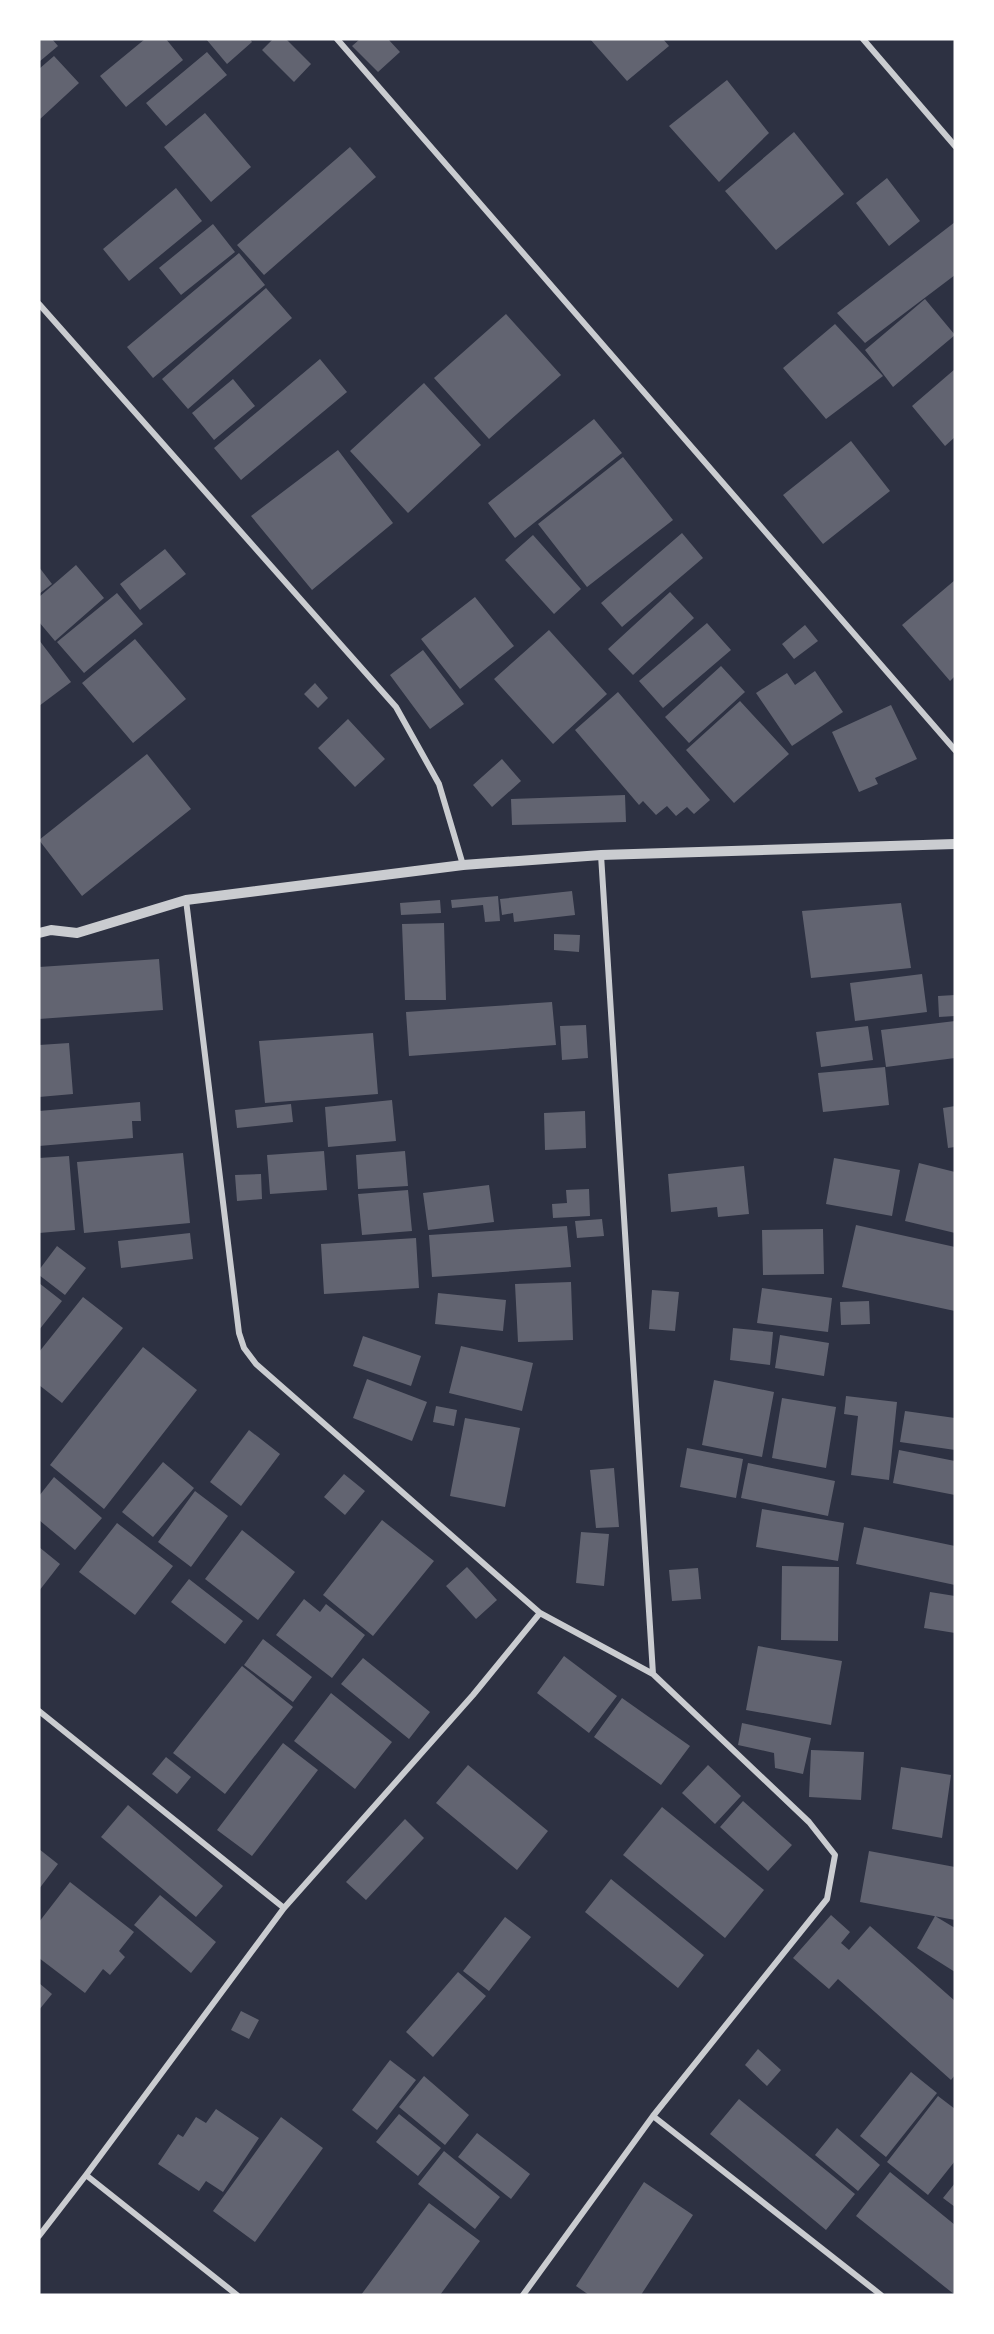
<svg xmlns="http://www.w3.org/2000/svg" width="994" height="2334" font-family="'Asap Condensed',sans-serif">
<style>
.building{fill:#626471}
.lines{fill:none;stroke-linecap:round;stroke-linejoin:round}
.minor{stroke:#caccd0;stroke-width:6}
.tertiary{stroke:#caccd0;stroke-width:10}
</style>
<rect width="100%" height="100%" fill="#2d3142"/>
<path class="building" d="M39 39H52L58 46 39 62Z
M145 39H166L183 60 126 107 100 76Z
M206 39H250L252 42 227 64Z
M273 39H286L311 64 294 82 262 50Z
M360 39H388L400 52 378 72 352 46Z
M590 39H663L669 46 627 81Z
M207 52 227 75 166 126 146 103Z
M54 56 79 83 39 120V69Z
M727 80 769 133 719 182 669 126Z
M205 113 251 167 211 202 164 147Z
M794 132 844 194 776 250 725 191Z
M350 147 376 177 264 275 237 245Z
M887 178 920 221 889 246 856 203Z
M176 188 202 221 129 281 103 249Z
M955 222V275L865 343 837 313Z
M213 224 235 252 181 295 159 268Z
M239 253 265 285 153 378 127 347Z
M266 288 292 318 188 409 162 379Z
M925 299 955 335 893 387 865 350Z
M506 314 561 375 489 439 434 378Z
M835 324 883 376 826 419 783 368Z
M320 359 347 392 241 480 214 448Z
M955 369V437L945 446 912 406Z
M233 379 255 406 214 440 192 413Z
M424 383 481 445 408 513 350 451Z
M594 419 622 453 515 538 488 503Z
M851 441 890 491 823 544 783 495Z
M338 450 393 523 312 590 251 516Z
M623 457 673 520 587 587 538 524Z
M682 533 703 558 622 627 601 603Z
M533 535 581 589 554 614 505 560Z
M165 549 186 574 140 610 120 584Z
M76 565 104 598 55 641 39 622V597Z
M39 567 52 584 39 594Z
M955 580V676L950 681 902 625Z
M670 592 694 618 633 675 608 649Z
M117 593 143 624 84 673 57 642Z
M475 597 514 646 460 689 421 639Z
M707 623 731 650 663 708 639 681Z
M805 625 818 641 794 659 782 644Z
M549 630 607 694 553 744 494 679Z
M135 639 186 699 133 743 82 683Z
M39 640 71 682 39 706Z
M423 650 464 704 430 729 390 675Z
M721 666 745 692 689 743 665 717Z
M815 671 843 712 792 746 756 693 787 673 795 685Z
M315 683 328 698 318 708 304 694Z
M618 692 710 800 694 814 687 807 676 816 667 806 656 815 643 801 639 805 575 730Z
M740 701 789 754 734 803 686 750Z
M891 705 917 759 875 778 878 784 859 792 832 732Z
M348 719 385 759 355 787 318 748Z
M147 754 191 809 82 896 39 840Z
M502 759 521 781 492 807 473 785Z
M625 795 626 822 512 825 511 799Z
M572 891 575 915 514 922 513 913 502 915 500 899Z
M498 896 500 921 485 922 483 905 452 908 451 900Z
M440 900 441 913 401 915 400 903Z
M901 903 911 968 811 978 802 911Z
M444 923 446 1000H405L402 924Z
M554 934 580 935 579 952 554 950Z
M159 959 163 1010 39 1019V967Z
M922 974 927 1012 855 1021 850 983Z
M955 995V1016L939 1017 938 996Z
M552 1002 556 1045 409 1056 406 1012Z
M955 1021V1058L886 1067 881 1030Z
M586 1025 588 1058 562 1060 560 1026Z
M868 1026 873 1060 821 1067 816 1032Z
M373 1033 378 1094 265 1103 259 1041Z
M69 1043 73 1094 39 1097V1045Z
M885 1067 889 1105 823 1112 818 1073Z
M392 1100 396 1141 328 1147 325 1107Z
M140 1102 141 1121H132L133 1138 39 1146V1111Z
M291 1104 293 1122 237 1128 235 1110Z
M955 1106V1147L948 1148 943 1108Z
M585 1111 586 1148 545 1150 544 1113Z
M324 1151 327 1190 270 1194 267 1155Z
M405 1151 408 1186 358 1189 356 1155Z
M183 1153 190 1223 84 1233 77 1162Z
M69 1156 75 1230 39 1233V1158Z
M834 1158 900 1170 892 1216 826 1204Z
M919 1163 955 1172V1233L905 1221Z
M744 1166 749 1214 718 1217 717 1207 671 1212 668 1174Z
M261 1174 262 1199 237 1201 235 1175Z
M489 1185 494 1222 428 1230 423 1193Z
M589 1189 590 1216 553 1218 552 1204 567 1203 566 1190Z
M408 1190 412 1231 362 1235 358 1194Z
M602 1219 604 1236 577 1238 575 1221Z
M856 1225 955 1247V1311L842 1287Z
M567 1226 571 1267 432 1277 429 1235Z
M823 1229 824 1274 763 1275 762 1230Z
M190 1233 193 1259 121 1268 118 1241Z
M416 1238 419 1288 324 1294 321 1244Z
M57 1246 86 1268 65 1295 39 1275V1270Z
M571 1282 573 1340 518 1342 515 1284Z
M39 1283 62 1301 39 1330Z
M762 1288 832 1298 828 1332 757 1323Z
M652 1290 679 1292 675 1331 649 1329Z
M438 1293 506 1300 503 1331 435 1324Z
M83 1297 123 1328 62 1403 39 1385V1352Z
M869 1301 870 1324 841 1325 840 1302Z
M733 1328 773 1332 770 1365 730 1360Z
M780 1335 829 1343 824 1376 775 1368Z
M363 1336 421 1356 411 1386 353 1366Z
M461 1346 533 1363 522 1411 449 1393Z
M143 1347 197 1390 104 1509 50 1465Z
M367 1379 427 1402 412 1441 353 1418Z
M714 1380 774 1392 762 1457 702 1445Z
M846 1396 897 1402 889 1480 851 1475 858 1416 844 1414Z
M782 1398 836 1407 826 1468 772 1458Z
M436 1406 457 1410 454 1426 433 1422Z
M905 1411 955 1418V1450L900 1442Z
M465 1418 520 1428 505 1507 450 1496Z
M249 1430 280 1454 241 1506 210 1482Z
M687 1448 743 1459 736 1498 680 1487Z
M899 1450 955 1461V1495L893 1483Z
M163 1462 194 1488 153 1537 122 1512Z
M748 1463 835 1481 828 1516 741 1498Z
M614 1468 619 1527 596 1528 590 1470Z
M344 1474 365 1491 345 1515 324 1497Z
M54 1477 102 1518 75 1550 39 1520V1496Z
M195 1491 228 1516 191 1567 158 1542Z
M762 1509 844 1523 838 1561 756 1547Z
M382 1520 434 1561 373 1636 323 1595Z
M117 1523 173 1566 135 1615 79 1572Z
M864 1527 955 1546V1585L856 1564Z
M242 1530 295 1572 258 1620 205 1579Z
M581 1532 609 1534 604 1586 576 1583Z
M39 1547 60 1564 39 1591Z
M782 1566 839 1567 838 1641 781 1640Z
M467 1567 497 1600 476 1619 446 1586Z
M698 1568 701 1599 672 1601 669 1570Z
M189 1579 243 1621 225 1644 171 1602Z
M930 1592 955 1596V1633L924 1628Z
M304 1599 320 1612 326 1604 365 1635 332 1678 276 1635Z
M263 1639 312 1677 293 1702 244 1665Z
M758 1646 842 1661 831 1725 746 1710Z
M564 1656 617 1696 589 1733 537 1693Z
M363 1658 430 1712 409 1739 341 1684Z
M242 1666 293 1707 225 1794 173 1753Z
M331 1693 392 1742 355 1789 294 1741Z
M622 1698 690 1746 661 1785 594 1737Z
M742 1723 811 1738 803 1774 775 1768 774 1753 738 1745Z
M283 1743 318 1770 252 1856 217 1830Z
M811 1750 864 1752 861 1800 809 1797Z
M166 1757 191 1777 177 1794 152 1774Z
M468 1765 548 1831 517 1870 436 1803Z
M708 1765 741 1796 715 1824 682 1793Z
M901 1767 951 1775 942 1838 892 1829Z
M743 1801 792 1845 768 1871 720 1827Z
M128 1805 223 1886 196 1917 101 1837Z
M662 1807 764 1890 725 1938 623 1855Z
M405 1819 424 1838 366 1900 346 1882Z
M39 1849 58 1864 39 1889Z
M869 1851 955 1867V1920L860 1902Z
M611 1879 704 1955 678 1988 585 1912Z
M70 1882 134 1932 119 1951 125 1957 110 1975 103 1969 85 1993 39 1958V1922Z
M160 1895 216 1942 191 1973 134 1925Z
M831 1915 850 1932 841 1943 849 1950 870 1926 955 2001V2075L951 2080 838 1979 829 1989 793 1958Z
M935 1916 955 1928V1972L917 1948Z
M505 1917 531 1937 489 1991 463 1971Z
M458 1972 486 1996 433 2057 406 2032Z
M39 1983 52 1994 39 2010Z
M241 2011 259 2020 249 2039 231 2030Z
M758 2049 781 2070 767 2086 745 2065Z
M390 2060 416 2080 377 2130 352 2110Z
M911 2072 937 2093 886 2157 860 2136Z
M424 2076 469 2115 445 2145 399 2107Z
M938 2096 955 2109V2161L928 2195 887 2162Z
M739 2099 855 2194 826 2230 710 2134Z
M216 2109 259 2138 223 2192 206 2181 199 2191 158 2164 178 2134 183 2137 196 2117 206 2123Z
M399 2114 441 2148 418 2176 376 2142Z
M281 2117 323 2148 255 2242 213 2211Z
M837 2128 880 2165 858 2191 815 2155Z
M477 2133 530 2174 511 2199 458 2157Z
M444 2151 500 2197 475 2229 418 2184Z
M890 2172 955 2225V2295L856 2216Z
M644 2182 693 2215 641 2295H589L576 2286Z
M955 2183V2207L943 2198Z
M429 2203 480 2241 440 2295H361Z"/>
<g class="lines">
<path class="minor" d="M337 39 955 750
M863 39 955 146
M39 304 396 707 439 784 463 865
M186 900 239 1333 244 1348 256 1364 540 1613
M39 1711 284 1908
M653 2116 881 2295
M86 2175 237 2295
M39 2236 86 2175 284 1908 473 1695 540 1613 653 1674
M523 2295 653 2116 827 1899 835 1855 809 1822 653 1674 601 855"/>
<path class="tertiary" d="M39 933 51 930 77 933 186 900 463 865 601 855 955 844"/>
</g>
<rect width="994" height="2334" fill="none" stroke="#ffffff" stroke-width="81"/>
</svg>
